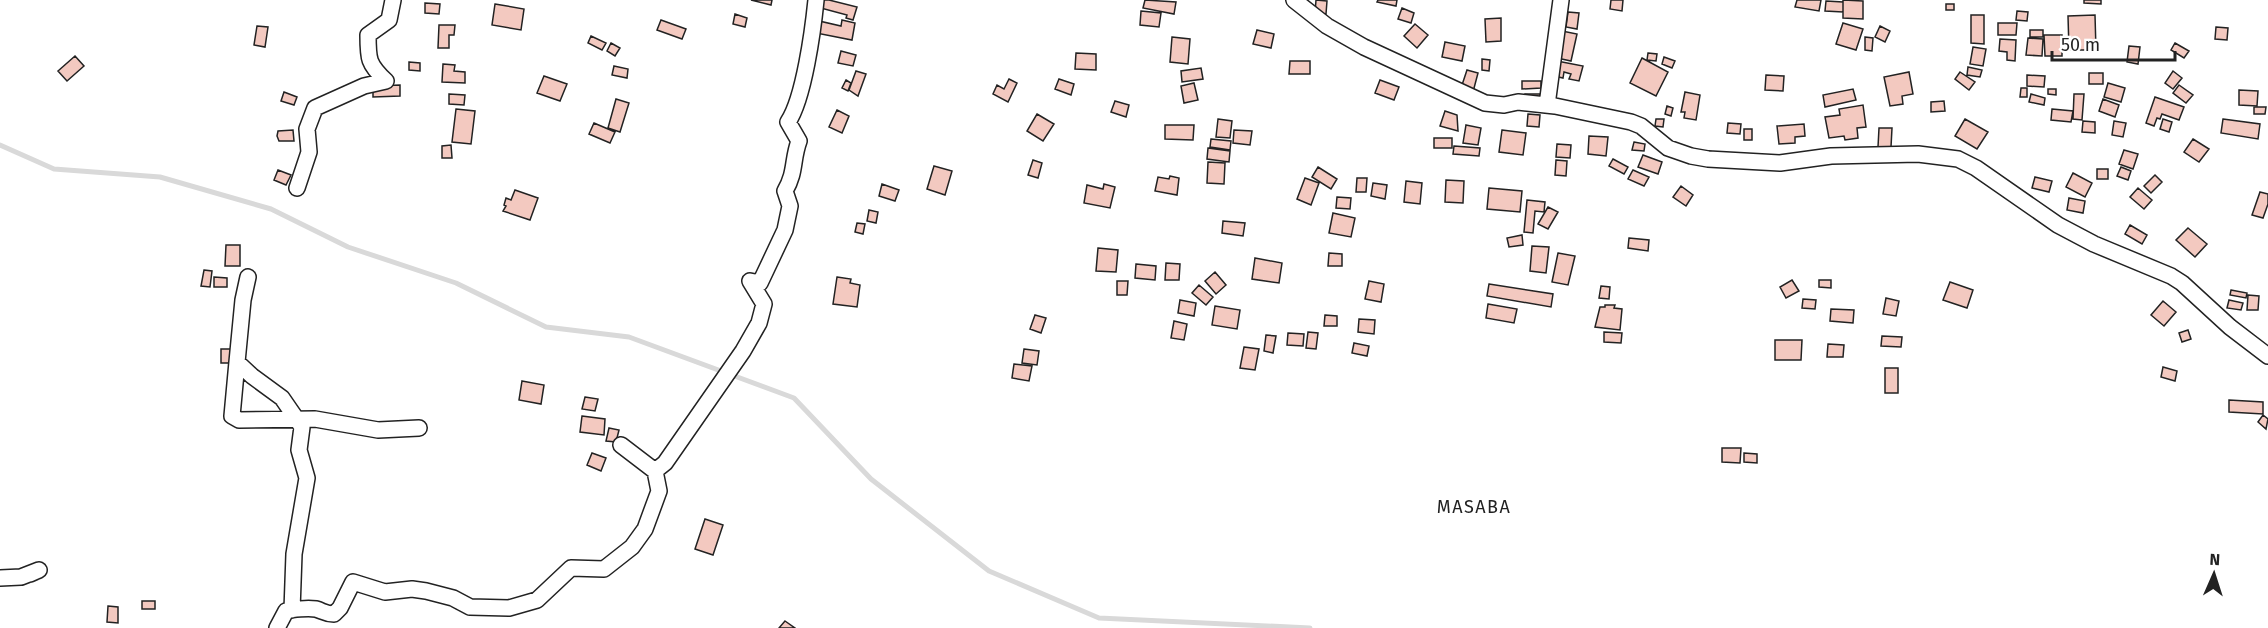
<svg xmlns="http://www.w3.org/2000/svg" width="2268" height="628" font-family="'Fira Sans',sans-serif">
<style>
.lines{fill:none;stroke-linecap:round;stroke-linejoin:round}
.stream{stroke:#d9d9d9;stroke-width:5}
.building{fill:#f3c9c0;stroke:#222;stroke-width:1.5}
.street-casing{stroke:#222;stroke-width:18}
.street{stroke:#fff;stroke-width:15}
.labels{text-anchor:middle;stroke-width:4.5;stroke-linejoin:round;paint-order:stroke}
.quarter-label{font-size:18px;letter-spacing:1.5px;fill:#222;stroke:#fff}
</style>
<rect width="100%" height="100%" fill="#fff"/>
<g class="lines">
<path class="stream" d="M0 145 54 169 160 177 271 209 348 247 456 283 546 327 629 337 794 398 871 479 989 571 1099 618 1310 628"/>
</g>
<path class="building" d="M751 0H772L771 5Z
M819 0H829L857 7 853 20 846 18 847 15 817 7Z
M1145 0 1176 2 1174 14 1143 8Z
M1316 0 1327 1 1326 14 1315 13Z
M1378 0H1397L1396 6 1377 2Z
M1611 0H1623L1622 11 1610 9Z
M1797 0H1821L1819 11 1795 7Z
M1843 0 1863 1V19L1843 18Z
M2084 0H2101V4L2084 3Z
M1826 1 1843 2V12L1825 11Z
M425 3 440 4 439 14 425 13Z
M495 4 524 9 521 30 492 25Z
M1946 4H1954V10H1946Z
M1402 8 1414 13 1411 23 1398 19Z
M1141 11 1161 13 1159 27 1140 25Z
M2017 11 2028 12 2027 21 2016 20Z
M1568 12 1579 13 1577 29 1566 27Z
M735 14 747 18 745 27 733 24Z
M1971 15H1984V44L1971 43Z
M2095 15 2096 50H2069L2068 16Z
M1501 18V41L1486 42 1485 19Z
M661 20 686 29 682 39 657 30Z
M842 20 855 23 852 40 816 33 819 21 841 26Z
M1843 23 1863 29 1856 50 1836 44Z
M1998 23H2017L2016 35H1998Z
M1415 24 1428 35 1417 48 1404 36Z
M439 25H455L454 35H449V48H438Z
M257 26 268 27 265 47 254 45Z
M1880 26 1890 31 1885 42 1875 37Z
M2216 27 2228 28 2227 40 2215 39Z
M1257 30 1274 34 1271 48 1253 44Z
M2030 30H2043V37H2030Z
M1562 31 1577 34 1571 61 1557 58Z
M2044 35H2062V56H2045Z
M591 36 606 43 602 50 588 43Z
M1172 37 1190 39 1188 64 1170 62Z
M1865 37 1873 38 1872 51 1865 50Z
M2028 38 2043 39 2042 56 2026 55Z
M2000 39 2016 40 2015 61 2007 60V52L1999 51Z
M1445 42 1465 46 1462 61 1442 57Z
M611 43 620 48 615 56 607 51Z
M2175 43 2189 51 2184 58 2171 50Z
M2129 46 2140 47 2138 64 2127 62Z
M1973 47 1986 49 1983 66 1970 64Z
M841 51 856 55 853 66 838 63Z
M1076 53 1096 54V70L1075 69Z
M1648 53 1657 54 1656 61 1647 60Z
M75 56 84 66 67 81 58 71Z
M1664 57 1675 61 1672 68 1662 64Z
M1642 58 1668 72 1656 96 1630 83Z
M1482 59 1490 60 1489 71 1482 70Z
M1290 61H1310V74H1289Z
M1557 61 1583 66 1579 81 1569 79 1571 74 1564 72 1563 78 1554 76Z
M409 62 420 63V71L409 70Z
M443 64 455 65 454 71 465 72V83L442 82Z
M614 66 628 69 627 78 612 75Z
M1968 67 1982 70 1980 77 1967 75Z
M1201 68 1203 79 1182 82 1181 71Z
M1467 70 1478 73 1473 92 1461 88Z
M856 71 866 74 858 96 849 90Z
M2173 71 2182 78 2173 89 2165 83Z
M1909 72 1913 94 1902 96 1903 104 1890 106 1884 77Z
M1960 72 1975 82 1969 90 1955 79Z
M2089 73H2103V84H2089Z
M1766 75 1784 76 1783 91 1765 90Z
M2027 75 2045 76 2044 87 2027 86Z
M544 76 567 84 560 101 537 93Z
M1009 79 1017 83 1008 102 993 94 997 85 1004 89Z
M1059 79 1074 84 1071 95 1055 89Z
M846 80 851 83 848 91 842 88Z
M1380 80 1399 87 1394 100 1375 93Z
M1522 81H1541V88L1522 89Z
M1194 83 1198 100 1184 103 1181 86Z
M2108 83 2125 88 2121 102 2104 97Z
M400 85V96L373 97V86Z
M2179 85 2193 95 2186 103 2173 93Z
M2021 88H2027V97H2020Z
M1853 89 1856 100 1825 107 1823 95Z
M2048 89H2056V95L2048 94Z
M2239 90 2258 91 2257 106 2239 105Z
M284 92 297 97 294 105 281 101Z
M1685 92 1700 95 1696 120 1684 118 1685 112H1681Z
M449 94 465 95 464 105 449 104Z
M1525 94H1540V101H1525Z
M2031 94 2045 98 2044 105 2029 102Z
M2074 94H2084L2082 120 2073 119Z
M2155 97 2184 107 2179 120 2162 114 2160 119 2157 118 2154 126 2146 123Z
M616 99 629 103 620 132 608 128Z
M2103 99 2119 105 2115 117 2099 111Z
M1115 101 1129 105 1126 117 1111 112Z
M1944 101 1945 111 1931 112V102Z
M1863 105 1866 127 1857 128 1858 138 1845 140 1844 136 1829 138 1825 117 1840 115 1839 109Z
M1667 106 1673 108 1671 116 1665 114Z
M2254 107H2266L2265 114H2254Z
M456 109 475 111 471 144 452 142Z
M2052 109 2073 111 2071 122 2051 120Z
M837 110 849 116 842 133 829 127Z
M1445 111 1457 115 1458 131 1440 126Z
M1037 114 1054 124 1043 141 1027 131Z
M1528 114 1540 115 1539 127 1527 126Z
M1218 119 1232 121 1230 138 1216 137Z
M1656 119H1664L1663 127 1655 126Z
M1965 119 1988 132 1977 149 1955 136Z
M2163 119 2172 122 2169 132 2160 129Z
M2223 119 2260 124 2258 139 2221 133Z
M2083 121 2095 122V133L2082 132Z
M2114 121 2126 123 2123 137 2112 135Z
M594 123 615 132 610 143 589 134Z
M1728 123 1741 124 1740 134 1727 133Z
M1804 124 1805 136 1795 137V143L1779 144 1777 126Z
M1165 125H1194L1193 140 1165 139Z
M1466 125 1481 128 1478 145 1463 143Z
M1879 128H1892L1891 147H1878Z
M1744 129H1752V140H1744Z
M293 130 294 141H279L277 136 278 131Z
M1234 130 1252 131 1250 145 1233 143Z
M1502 130 1526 133 1523 155 1499 152Z
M1589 136 1608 137 1606 156 1588 154Z
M1434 138H1452V148H1434Z
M1211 139 1231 141 1230 150 1210 147Z
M2193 139 2209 149 2199 162 2184 152Z
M1634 142 1645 144 1644 151 1632 150Z
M1557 144 1571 145 1570 158 1556 157Z
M451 145 452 158H442V146Z
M1454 146 1480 148 1479 156 1453 154Z
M1208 148 1230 151 1229 162 1207 159Z
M2124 150 2138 154 2133 169 2119 164Z
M1643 155 1662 162 1658 174 1638 167Z
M1613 159 1628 167 1624 174 1609 166Z
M1033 160 1042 163 1038 178 1028 175Z
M1556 160 1567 161 1566 176 1555 175Z
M1208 162 1225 163 1224 184 1207 183Z
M934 166 952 171 945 195 927 189Z
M1318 167 1337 179 1331 189 1312 177Z
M2121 167 2131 171 2128 180 2117 176Z
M2097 169H2108V179H2097Z
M278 170 291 175 286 185 274 180Z
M1633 170 1649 177 1644 186 1628 179Z
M2073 173 2092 183 2085 197 2066 187Z
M2155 175 2162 182 2151 193 2144 186Z
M1170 176 1179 178 1177 195 1155 191 1158 177 1169 179Z
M2035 177 2052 181 2049 192 2032 188Z
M1305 178 1319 183 1311 205 1297 199Z
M1357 178H1367L1366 192H1356Z
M1446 180 1464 181 1463 203 1445 202Z
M1406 181 1422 183 1420 204 1404 202Z
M1373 183 1387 185 1385 199 1371 196Z
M882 184 899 190 895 201 879 196Z
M1104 184 1115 187 1110 208 1084 203 1087 185 1103 189Z
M1681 186 1693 195 1686 206 1673 197Z
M1489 188 1522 191 1520 212 1487 209Z
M2138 188 2152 200 2144 209 2130 197Z
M515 190 538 198 530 220 503 211 506 206 504 205 506 198 511 200Z
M2260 192 2268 194V204L2263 218 2252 215Z
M1337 197 1351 198 1350 209 1336 208Z
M2069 198 2085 201 2083 213 2067 210Z
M1527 200 1545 202 1544 212 1535 211 1533 233 1524 232Z
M1548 207 1558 212 1548 229 1538 224Z
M869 210 878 212 876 223 867 221Z
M1333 213 1355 218 1351 237 1329 233Z
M1223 221 1245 223 1243 236 1222 233Z
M857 223 865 224 863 234 855 232Z
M2130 225 2147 235 2142 244 2125 234Z
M2188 228 2207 244 2195 257 2176 240Z
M1522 235 1523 245 1509 247 1507 238Z
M1629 238 1649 240 1648 251 1628 248Z
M226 245H240V266H225Z
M1532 246 1549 247 1546 273 1530 271Z
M1098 248 1118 250 1116 272 1096 271Z
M1329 253 1342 254V266H1328Z
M1558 253 1575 256 1568 285 1552 282Z
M1255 258 1282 263 1279 283 1252 279Z
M1166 263 1180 264 1179 280H1165Z
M1136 264 1156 266 1155 280 1135 278Z
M204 270 212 271 210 287 201 286Z
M1215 272 1226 285 1216 294 1205 281Z
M214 277 227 278V287H214Z
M837 277 851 279 850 283 860 285 857 307 833 304Z
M1792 280 1799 291 1786 298 1780 287Z
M1819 280H1831V288L1819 287Z
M1117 281H1128L1127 295H1117Z
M1369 281 1384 284 1381 302 1365 299Z
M1950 282 1973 290 1967 308 1943 300Z
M1489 284 1553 294 1551 307 1487 296Z
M1199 285 1213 297 1206 305 1192 293Z
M1601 286 1610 287 1609 299 1599 298Z
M2231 290 2247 293 2246 298 2230 295Z
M2248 295 2259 296 2258 310H2247Z
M1886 298 1899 301 1896 316 1883 314Z
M1803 299 1816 300 1815 309 1802 308Z
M1180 300 1196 303 1194 316 1178 313Z
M2229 300 2243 303 2241 310 2227 308Z
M2163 301 2176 312 2164 326 2151 315Z
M1488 304 1517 309 1514 323 1486 318Z
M1605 305H1615L1614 308 1622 309 1620 330 1595 327 1600 307H1605Z
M1215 306 1240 310 1237 329 1212 325Z
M1831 309 1854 310 1853 323 1830 321Z
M1035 315 1046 318 1041 333 1030 329Z
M1325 315 1337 316V326H1324Z
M1359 319 1375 320 1374 334 1358 332Z
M1174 321 1187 324 1184 340 1171 338Z
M2188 330 2191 339 2182 342 2179 333Z
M1308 332 1318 333 1316 349 1306 348Z
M1604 332 1622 333 1621 343 1604 342Z
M1288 333 1304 334 1303 346 1287 345Z
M1266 335 1276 336 1273 353 1264 351Z
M1882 336 1902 337 1901 347 1881 346Z
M1775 340H1802L1801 360H1775Z
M1354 343 1369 346 1367 356 1352 353Z
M1828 344 1844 345 1843 357H1827Z
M1244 347 1259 349 1255 370 1240 368Z
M221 349H233L232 363H221Z
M1024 349 1039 351 1037 365 1022 363Z
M1014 364 1032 366 1029 381 1012 378Z
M2163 367 2177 371 2175 381 2161 377Z
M1885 368H1898V393H1885Z
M522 381 544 385 541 404 519 400Z
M585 397 598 399 595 411 582 409Z
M2229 400 2263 402V414L2229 412Z
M2263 415 2268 419 2266 429 2258 422Z
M582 416 605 419 604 435 580 432Z
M609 428 619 430 616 442 606 441Z
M1722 448H1741L1740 463 1722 462Z
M592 453 606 458 601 471 587 465Z
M1744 453 1757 454V463L1744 462Z
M705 519 723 525 713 555 695 549Z
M142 601H155V609H142Z
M108 606 118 607V623L107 622Z
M785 621 795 628H779Z"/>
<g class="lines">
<g class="street-casing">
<path id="street" d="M1294 0 1327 26 1364 47 1485 103 1504 105 1518 102 1555 106 1631 122 1641 126 1668 148 1691 156 1708 159 1780 163 1831 156 1918 154 1958 159 1976 168 2058 225 2094 244 2171 276 2182 283 2230 327 2268 356
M1547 105 1561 0
M297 188 309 152 307 129 315 108 364 86 386 81C368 64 368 59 368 35L389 20 393 0
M237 362 243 300 248 277
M621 445 655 471 665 463 743 351 759 323 764 304 750 281 760 283 785 230 790 206 785 191C796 172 792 160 799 141L788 122C804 98 813 30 816 0
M0 578 21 577 39 570 30 574
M292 610 294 554 307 478 299 450 302 427 282 398 252 376 237 362 232 416 239 420 315 419 378 430 419 428
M277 628 286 611C293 609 308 608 316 609 323 611 325 614 334 614L340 608 353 582 385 592 412 589 426 591 453 598 470 607 509 608 537 600 571 568 604 569 632 547 645 529 659 491 655 471"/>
</g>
<use href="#street" class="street"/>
</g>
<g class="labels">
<g class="quarter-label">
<text x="1474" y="513">MASABA</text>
</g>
</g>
<g transform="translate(2214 574) rotate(3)" stroke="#ffffff" stroke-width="4.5" paint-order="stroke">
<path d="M0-4.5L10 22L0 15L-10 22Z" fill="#222222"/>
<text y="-9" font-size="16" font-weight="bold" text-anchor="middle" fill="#222222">N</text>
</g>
<path d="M2052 51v9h123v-9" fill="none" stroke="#222222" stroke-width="3"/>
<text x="2061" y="51" font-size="18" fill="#222222" stroke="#ffffff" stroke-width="4.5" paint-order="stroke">50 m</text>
</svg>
